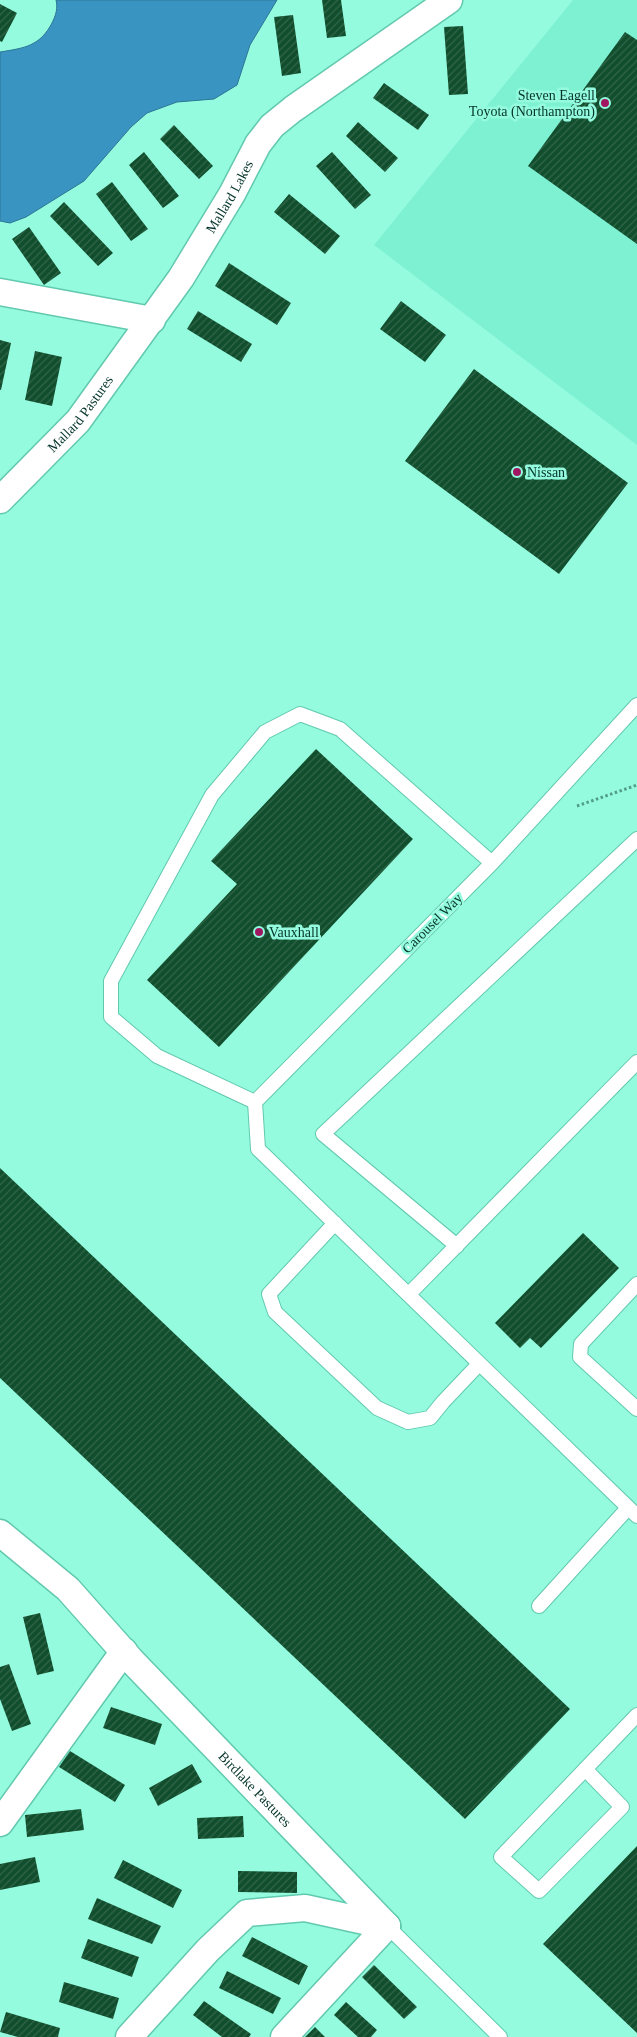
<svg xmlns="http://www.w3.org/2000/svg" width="637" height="2037" font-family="'Times New Roman',serif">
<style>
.built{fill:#7ef1d3}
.water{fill:#3a94c2;stroke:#2a7794}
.building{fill:url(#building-hatch)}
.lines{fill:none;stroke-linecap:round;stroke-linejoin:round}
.lane-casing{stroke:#61c9ae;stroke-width:16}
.street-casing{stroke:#61c9ae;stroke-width:29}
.path{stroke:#519d8a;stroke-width:3;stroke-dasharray:2.5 2.5;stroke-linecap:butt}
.lane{stroke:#fff;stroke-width:14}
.street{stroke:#fff;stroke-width:26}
.poi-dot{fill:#a01661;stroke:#95fbdf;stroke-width:2}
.labels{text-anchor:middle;stroke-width:5;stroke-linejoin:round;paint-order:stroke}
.poi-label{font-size:14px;fill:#04342a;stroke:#95fbdf;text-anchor:start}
.street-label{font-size:14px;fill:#04342a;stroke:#95fbdf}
</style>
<defs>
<pattern id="building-hatch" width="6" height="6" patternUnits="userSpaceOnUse" patternTransform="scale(1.25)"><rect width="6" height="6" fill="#114e2d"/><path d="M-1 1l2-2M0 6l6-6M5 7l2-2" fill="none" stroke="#32654a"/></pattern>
</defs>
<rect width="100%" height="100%" fill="#95fbdf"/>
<path class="built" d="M573 0H637V445L374 245Z"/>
<path class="water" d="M56 0H277L250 45 237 85 214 99 177 102 147 113 131 127 84 181 26 217 10 223 0 221V52C25 48 40 46 52 23 56 15 58 8 56 0Z"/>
<path class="building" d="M322 0H341L346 36 327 38Z
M0 4 17 13 2 42 0 41Z
M293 15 301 73 282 76 274 17Z
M463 26 468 94 449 95 444 27Z
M625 32 637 40V244L528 166Z
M384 83 429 115 418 130 373 98Z
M358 122 398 158 385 172 346 136Z
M174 125 213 166 199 179 160 139Z
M144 152 179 196 163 208 129 165Z
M332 152 371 195 355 209 316 166Z
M112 182 148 229 131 241 96 194Z
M289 194 340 236 325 254 274 212Z
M64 202 113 253 98 266 50 216Z
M29 227 61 273 44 285 12 239Z
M229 263 291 303 277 325 215 286Z
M401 301 446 335 425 362 380 329Z
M198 311 252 344 241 362 187 329Z
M0 340 11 343 1 390H0Z
M35 351 62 357 52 406 25 400Z
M474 369 628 483 559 574 405 461Z
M316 749 413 839 219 1047 147 980 237 884 211 861Z
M0 1168 570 1709 465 1819 0 1378Z
M583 1233 619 1268 541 1348 530 1338 520 1348 495 1323Z
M40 1613 54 1671 37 1675 23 1617Z
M9 1664 31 1724 12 1731 0 1699V1667Z
M111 1707 162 1724 155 1745 103 1728Z
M70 1751 125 1785 115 1802 59 1767Z
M192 1764 202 1782 158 1806 149 1788Z
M81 1809 84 1830 27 1837 25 1815Z
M243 1816 244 1837 198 1839 197 1818Z
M637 1846V2033L543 1944Z
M35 1857 40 1882 0 1890V1864Z
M123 1860 182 1890 173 1908 114 1878Z
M238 1871 297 1872V1893L238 1892Z
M97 1898 161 1926 152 1944 88 1919Z
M252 1937 308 1966 299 1985 242 1956Z
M88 1939 139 1957 132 1977 81 1958Z
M374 1965 417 2007 404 2019 362 1977Z
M227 1971 281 1998 273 2014 219 1988Z
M64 1982 119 1998 113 2019 59 2002Z
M204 2001 251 2034 249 2037H222L193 2015Z
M346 2002 377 2030 371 2037H358L334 2015Z
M6 2012 60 2028 58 2037H18L0 2032Z
M315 2027 325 2037H305Z"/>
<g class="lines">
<g class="lane-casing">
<path id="lane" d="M637 705 492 863 255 1102 258 1149 637 1516
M255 1102 157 1056 111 1017V981L212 795 265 732 300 714 340 729 492 863
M335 1223 269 1294 275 1312 377 1408 408 1422 430 1418 443 1402 479 1364
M457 1246 323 1134 637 839
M637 1284 581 1344 580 1357 637 1409
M409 1294 637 1062
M539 1606 628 1508
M585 1769 622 1807 539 1891 501 1857 637 1715
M387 1926 500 2037"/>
</g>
<g class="street-casing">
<g id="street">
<path d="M0 292 152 320"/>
<path id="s1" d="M0 500 78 421 181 278 232 194 258 144 272 126 293 109 449 0"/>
<path id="s2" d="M0 1533 68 1589 131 1660 387 1926"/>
<path d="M0 1823 124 1651"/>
<path d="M129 2037 208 1950 247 1913 305 1908 387 1926"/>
<path d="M284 2037 387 1926"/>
</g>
</g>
<path class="path" d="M577 806 637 785"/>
<use href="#lane" class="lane"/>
<use href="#street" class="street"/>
</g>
<g class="poi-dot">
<circle cx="605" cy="103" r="5"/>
<circle cx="517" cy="472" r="5"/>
<circle cx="259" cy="932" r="5"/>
</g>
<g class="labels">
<g class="poi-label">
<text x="595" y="100" text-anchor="end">Steven Eagell<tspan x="595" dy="16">Toyota (Northampton)</tspan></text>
<text x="527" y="477">Nissan</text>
<text x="269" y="937">Vauxhall</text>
</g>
<g class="street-label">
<text dy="5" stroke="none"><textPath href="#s1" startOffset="382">Mallard Lakes</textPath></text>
<text dy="5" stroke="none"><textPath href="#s1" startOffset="118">Mallard Pastures</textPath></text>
<text transform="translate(432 923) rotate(-45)" y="5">Carousel Way</text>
<text dy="5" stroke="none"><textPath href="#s2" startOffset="362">Birdlake Pastures</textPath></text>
</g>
</g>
</svg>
